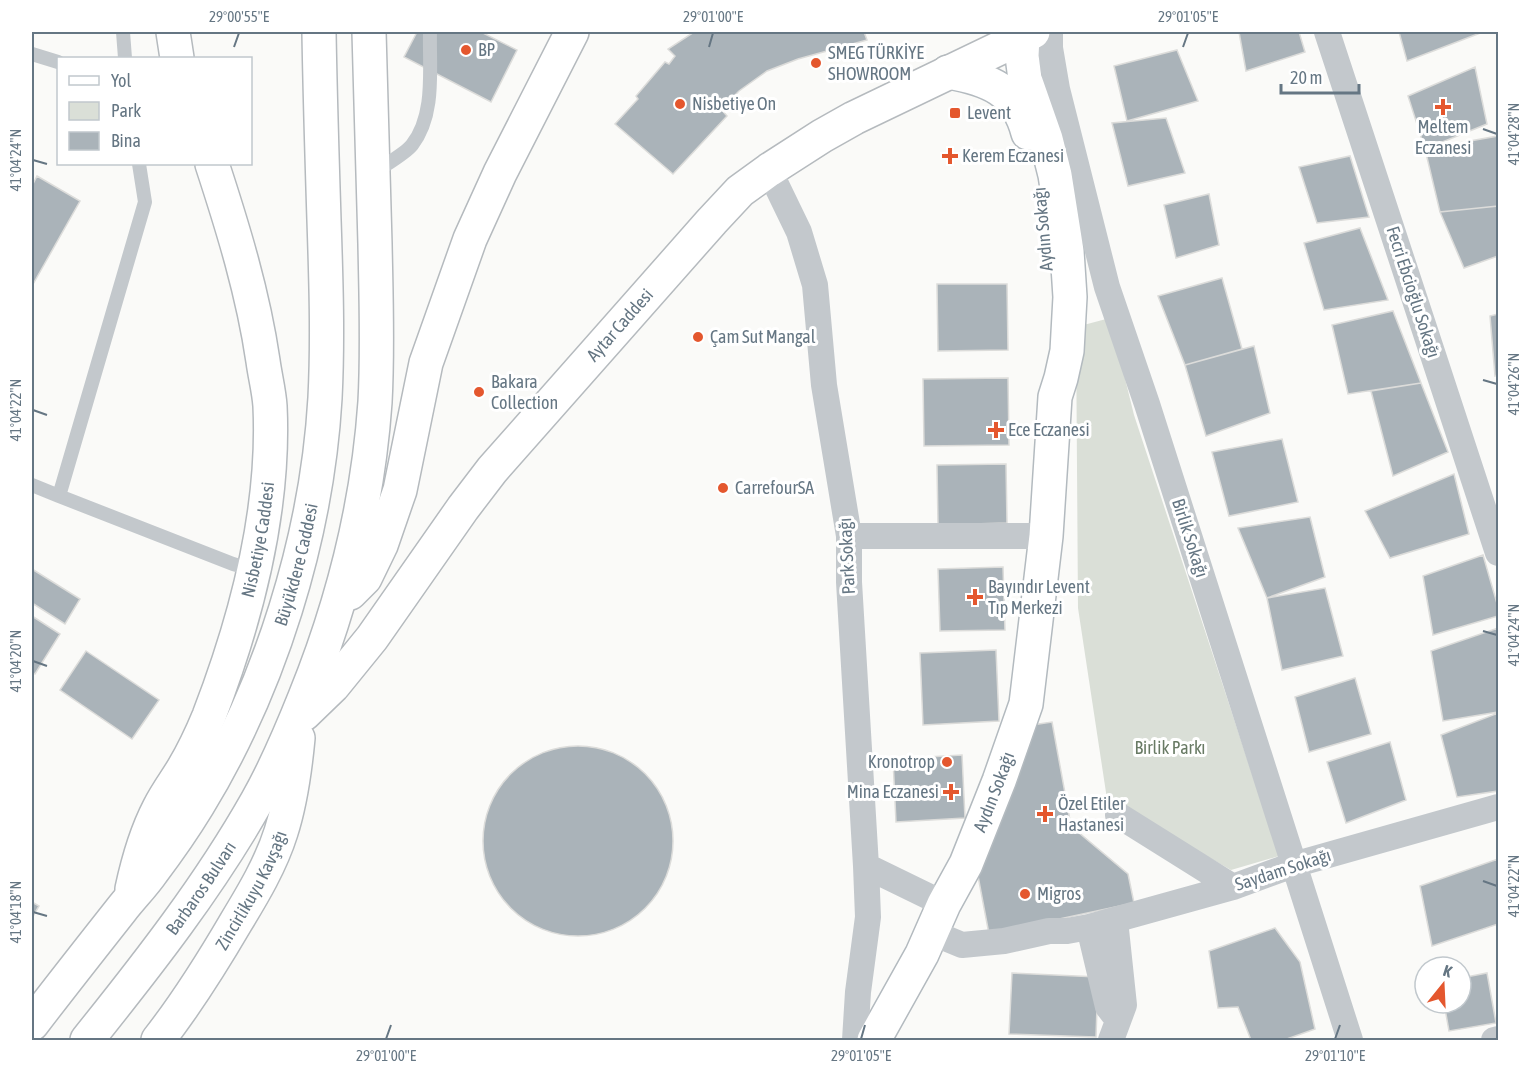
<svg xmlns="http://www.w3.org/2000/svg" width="1530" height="1072" font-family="'Asap Condensed',sans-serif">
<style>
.green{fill:#dadfd7}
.building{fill:#aab3b9;stroke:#dcdcda;stroke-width:1.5}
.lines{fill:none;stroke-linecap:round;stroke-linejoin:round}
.secondary-casing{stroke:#b3babf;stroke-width:36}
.primary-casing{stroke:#b5babe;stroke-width:36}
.lane{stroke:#c3c8cc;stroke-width:14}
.street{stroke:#c3c8cc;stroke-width:26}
.secondary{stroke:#fff;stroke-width:33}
.primary{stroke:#fff;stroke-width:33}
.ticks{fill:none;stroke:#657683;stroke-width:2}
.poi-dot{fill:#e4572e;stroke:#fff;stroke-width:2}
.labels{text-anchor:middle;stroke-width:6;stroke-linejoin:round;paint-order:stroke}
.poi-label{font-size:18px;fill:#657683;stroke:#fff;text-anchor:start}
.street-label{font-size:18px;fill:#657683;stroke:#fff}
.park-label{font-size:18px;fill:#687a64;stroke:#fff}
.neatline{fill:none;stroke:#657683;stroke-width:2}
.ticks-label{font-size:15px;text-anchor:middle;fill:#657683}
</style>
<rect width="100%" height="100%" fill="#fafaf8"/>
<path class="green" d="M1110 318 1134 415 1279 856 1231 870 1107 799 1078 608 1076 327Z"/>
<path class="building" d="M417 32H481L517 50 491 102 404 57Z
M694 32H864L867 40 798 59 767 71 739 91 721 109 727 116 673 174 615 124 638 99 636 96 665 62 669 64 675 56 668 49Z
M1239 32H1299L1305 52 1246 71Z
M1399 32H1483L1407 61Z
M1177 50 1198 101 1127 121 1114 66Z
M1475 67 1487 124 1425 149 1408 96Z
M1166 118 1185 173 1128 186 1112 123Z
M1498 136V206L1440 212 1425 149Z
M1350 156 1369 217 1317 223 1299 167Z
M37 176 80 201 32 286V186Z
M1209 194 1219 245 1176 258 1164 205Z
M1498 206V256L1464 268 1440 212Z
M1360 228 1388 300 1324 310 1304 243Z
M1222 278 1242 349 1185 365 1158 296Z
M937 284H1007L1008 350 938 351Z
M1393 311 1421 383 1348 394 1332 325Z
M1498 314V375L1495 376 1490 316Z
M1254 346 1270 413 1206 436 1185 365Z
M1008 378 1009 445 924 446 923 379Z
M1421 383 1448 452 1393 476 1371 391Z
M1282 439 1298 502 1229 516 1212 452Z
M1006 464 1007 523 938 525 937 465Z
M1454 474 1469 534 1390 558 1365 511Z
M1310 517 1325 577 1267 598 1238 528Z
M1483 555 1498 607V616L1433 635 1423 576Z
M1003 567 1005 630 940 631 938 569Z
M32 569 80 599 65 624 32 603Z
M1325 588 1343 656 1282 670 1267 598Z
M32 616 60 634 35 674 32 672Z
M1498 628V712L1443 721 1431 651Z
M996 650 999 721 923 725 920 653Z
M86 651 159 700 132 739 60 690Z
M1355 678 1371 734 1309 752 1295 697Z
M1498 713V791L1457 797 1441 735Z
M1052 722 1071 826 1128 874 1134 903 989 934 978 876 1032 725Z
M1390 742 1406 800 1346 823 1327 762Z
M483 841a95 95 0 1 1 190 0a95 95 0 1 1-190 0Z
M962 755 965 818 896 822 893 759Z
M1498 859V924L1432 946 1420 886Z
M32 902 39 906 32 918Z
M1275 928 1300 962 1315 1029 1284 1040H1251L1238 1007 1218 1008 1209 951Z
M1012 973 1098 977 1096 1037 1009 1034Z
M1487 973 1496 1023 1449 1031 1444 1003H1461V978Z"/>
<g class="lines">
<g class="secondary-casing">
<g id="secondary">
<path d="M948 72C989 79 1017 90 1028 133"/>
<path id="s1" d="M874 1040 922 954 944 904 966 864 999 781 1026 704 1046 536 1055 397 1061 378 1067 351 1070 297 1067 251 1055 175 1046 139 1025 79 1022 56 1023 37"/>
</g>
</g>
<g class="primary-casing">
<g id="primary">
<path d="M173 32 177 58"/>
<path d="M350 593 365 578 381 545 400 490 426 363 470 239 500 173 572 32"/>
<path id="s2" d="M304 714 333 686 372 638 463 508 492 470 712 221 740 191 769 170 822 136 854 118 1033 32"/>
<path id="s3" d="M132 889C138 861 146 833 159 808 166 794 175 782 183 769 193 752 202 733 209 716 246 620 275 510 270 406 269 391 265 376 263 361 253 293 233 228 212 164"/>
<path id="s4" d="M32 1024C61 986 91 948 121 910 131 897 143 885 152 872 168 851 184 828 198 805 270 687 317 537 325 398 328 339 326 279 324 220 322 157 320 94 319 32"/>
<path id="s5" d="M87 1040C148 964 209 886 257 801 276 768 291 732 305 697 343 603 368 503 375 402 378 349 376 296 375 244 373 173 371 102 369 32"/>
<path id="s6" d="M158 1040C187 1003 212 963 236 922 253 894 271 864 281 832 291 801 295 770 298 738"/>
</g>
</g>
<path class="lane" d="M123 32 125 58
M32 54 58 62
M139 164 145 202 59 496 233 564 254 570
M375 172C385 165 406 153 412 145 436 114 429 68 430 32
M32 485 59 496"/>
<path class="street" d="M1050 32V48L1057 89 1107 287 1147 404 1350 1040
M1327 32 1498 553
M769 170 799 232 815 285 824 385 849 536V582L866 866 944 904
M849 536H1046
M1118 815 1233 887
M1089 927 1108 1007 1118 1020
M933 933 962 945 1004 941 1049 931H1067L1089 927 1233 887 1293 865 1498 807
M855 1040 858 992 868 917 866 866
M1111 1040 1124 1005 1115 920
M1494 1040 1498 1039"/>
<use href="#secondary" class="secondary"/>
<use href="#primary" class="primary"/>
</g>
<path class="ticks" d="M234 47 239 33M709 47 713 33M1183 47 1188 33M1483 129 1497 134M33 160 47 164M1483 380 1497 384M33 410 47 415M1483 631 1497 635M33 661 47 666M1483 881 1497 886M33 912 47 916M386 1039 391 1025M861 1039 865 1025M1335 1039 1340 1025"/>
<g class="poi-dot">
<circle cx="466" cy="50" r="6"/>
<circle cx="816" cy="63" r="6"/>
<circle cx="680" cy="104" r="6"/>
<path d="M1440 98h6v6h6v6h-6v6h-6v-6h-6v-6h6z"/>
<rect x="949" y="107" width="12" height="12" rx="3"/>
<path d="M947 147h6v6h6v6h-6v6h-6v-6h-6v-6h6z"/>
<circle cx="698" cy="337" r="6"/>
<circle cx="479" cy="392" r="6"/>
<path d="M993 421h6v6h6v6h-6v6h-6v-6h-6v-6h6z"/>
<circle cx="723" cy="488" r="6"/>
<path d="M972 588h6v6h6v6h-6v6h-6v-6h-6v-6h6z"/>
<circle cx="947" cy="762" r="6"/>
<path d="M948 783h6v6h6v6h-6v6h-6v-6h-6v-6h6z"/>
<path d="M1042 805h6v6h6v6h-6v6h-6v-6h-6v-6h6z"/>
<circle cx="1025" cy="894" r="6"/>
</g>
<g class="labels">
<g class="poi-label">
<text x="478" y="56">BP</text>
<text x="828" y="59">SMEG TÜRKİYE<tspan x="828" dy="21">SHOWROOM</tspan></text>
<text x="692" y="110">Nisbetiye On</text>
<text x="967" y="119">Levent</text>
<text x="1443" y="133" text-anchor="middle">Meltem<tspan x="1443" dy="21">Eczanesi</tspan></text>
<text x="962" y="162">Kerem Eczanesi</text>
<text x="710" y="343">Çam Sut Mangal</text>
<text x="491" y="388">Bakara<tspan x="491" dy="21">Collection</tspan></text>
<text x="1008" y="436">Ece Eczanesi</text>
<text x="735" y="494">CarrefourSA</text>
<text x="988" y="593">Bayındır Levent<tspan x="988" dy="21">Tıp Merkezi</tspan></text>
<text x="935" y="768" text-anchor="end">Kronotrop</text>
<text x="939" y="798" text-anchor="end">Mina Eczanesi</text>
<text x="1058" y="810">Özel Etiler<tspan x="1058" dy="21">Hastanesi</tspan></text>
<text x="1037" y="900">Migros</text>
</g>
<g class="street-label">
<text transform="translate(1043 229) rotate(-95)" y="6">Aydın Sokağı</text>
<text transform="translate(1413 292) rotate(72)" y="6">Fecri Ebcioğlu Sokağı</text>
<text dy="6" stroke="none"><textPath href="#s2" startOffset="502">Aytar Caddesi</textPath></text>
<text transform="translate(1190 538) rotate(72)" y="6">Birlik Sokağı</text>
<text dy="6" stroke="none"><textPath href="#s3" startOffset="374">Nisbetiye Caddesi</textPath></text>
<text transform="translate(847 556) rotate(-93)" y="6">Park Sokağı</text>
<text dy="6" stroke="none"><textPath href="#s4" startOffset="536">Büyükdere Caddesi</textPath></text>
<text dy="6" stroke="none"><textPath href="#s1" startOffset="276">Aydın Sokağı</textPath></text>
<text transform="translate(1283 870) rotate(-18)" y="6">Saydam Sokağı</text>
<text dy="6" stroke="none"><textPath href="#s5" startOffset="190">Barbaros Bulvarı</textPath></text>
<text dy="6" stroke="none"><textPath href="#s6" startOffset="177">Zincirlikuyu Kavşağı</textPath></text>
</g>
<g class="park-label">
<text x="1170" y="754">Birlik Parkı</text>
</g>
</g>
<rect width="1530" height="1072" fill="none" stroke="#ffffff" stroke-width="66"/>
<rect x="57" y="57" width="195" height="108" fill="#ffffff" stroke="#c1c8cd" stroke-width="1.5"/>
<rect x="69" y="76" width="30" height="9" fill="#ffffff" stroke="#c1c8cd" stroke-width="1.5"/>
<text x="111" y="87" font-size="18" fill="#657683">Yol</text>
<rect x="69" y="102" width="30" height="18" fill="#dadfd7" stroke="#c1c8cd" stroke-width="1.5"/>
<text x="111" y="117" font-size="18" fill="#657683">Park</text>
<rect x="69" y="132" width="30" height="18" fill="#aab3b9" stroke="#c1c8cd" stroke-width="1.5"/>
<text x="111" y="147" font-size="18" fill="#657683">Bina</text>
<g transform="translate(1443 985) rotate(18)"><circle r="28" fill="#ffffff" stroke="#c1c8cd" stroke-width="1.5"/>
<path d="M0-4.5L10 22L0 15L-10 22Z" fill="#e4572e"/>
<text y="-9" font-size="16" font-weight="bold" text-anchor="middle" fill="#657683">K</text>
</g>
<path d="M1281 84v9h78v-9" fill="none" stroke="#657683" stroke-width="3"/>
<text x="1290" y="84" font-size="18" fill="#657683" stroke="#ffffff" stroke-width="4.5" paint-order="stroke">20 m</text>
<rect x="33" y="33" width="1464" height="1006" class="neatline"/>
<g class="ticks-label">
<text x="239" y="22">29°00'55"E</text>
<text x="713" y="22">29°01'00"E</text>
<text x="1188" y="22">29°01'05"E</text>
<text transform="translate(1514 134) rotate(-90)" y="5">41°04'28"N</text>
<text transform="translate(16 160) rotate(-90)" y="5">41°04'24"N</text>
<text transform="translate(1514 384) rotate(-90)" y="5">41°04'26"N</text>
<text transform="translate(16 410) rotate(-90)" y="5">41°04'22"N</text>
<text transform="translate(1514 635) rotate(-90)" y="5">41°04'24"N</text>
<text transform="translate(16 661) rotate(-90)" y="5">41°04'20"N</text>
<text transform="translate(1514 886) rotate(-90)" y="5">41°04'22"N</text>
<text transform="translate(16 912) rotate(-90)" y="5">41°04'18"N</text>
<text x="386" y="1061">29°01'00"E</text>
<text x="861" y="1061">29°01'05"E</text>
<text x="1335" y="1061">29°01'10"E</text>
</g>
</svg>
